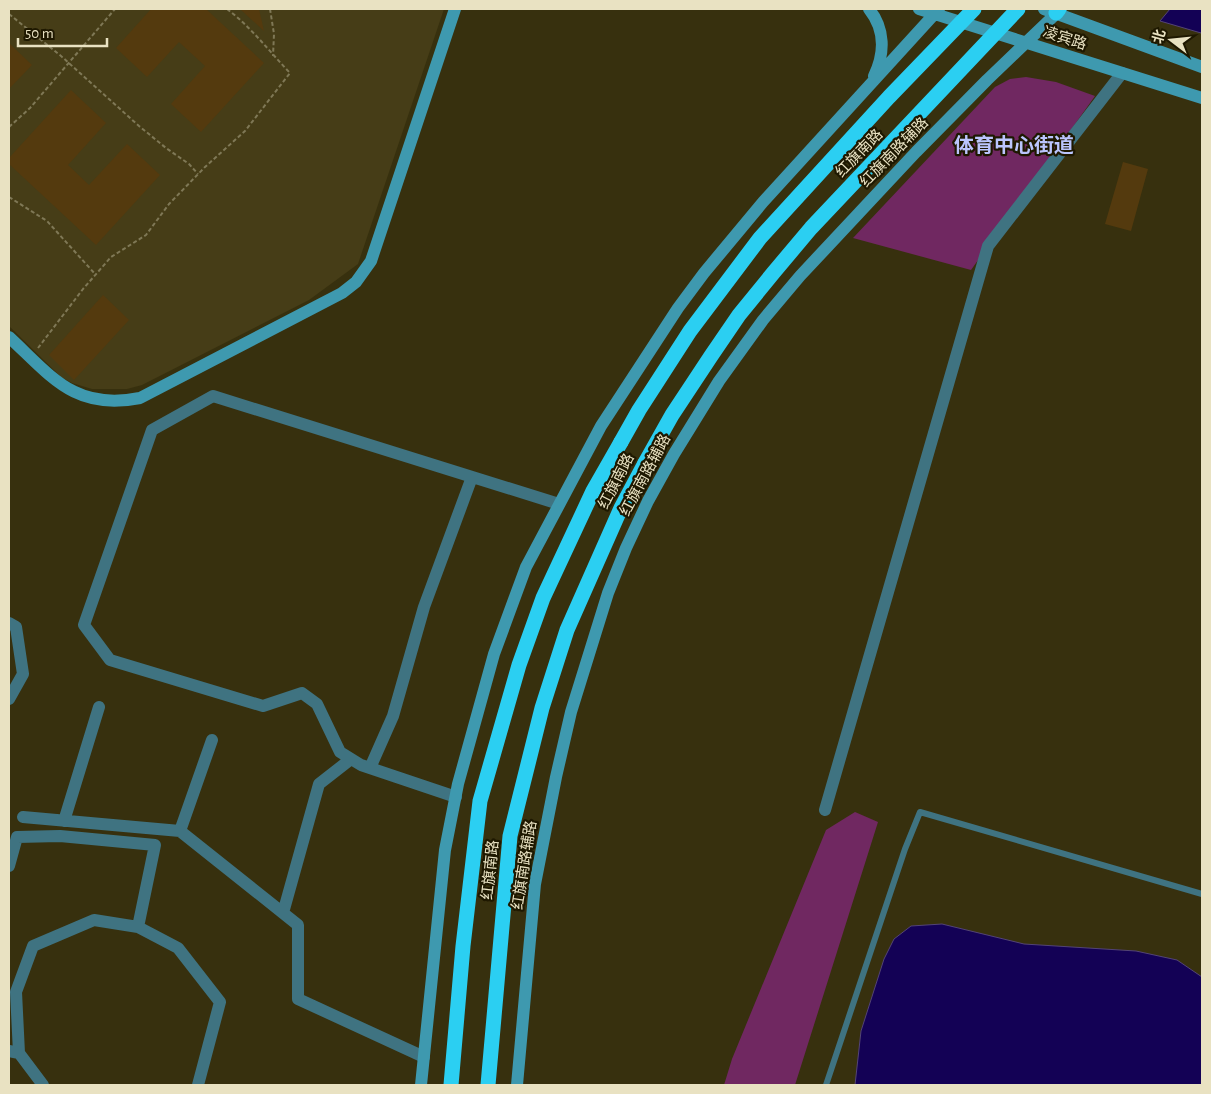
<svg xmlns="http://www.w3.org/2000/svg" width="1211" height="1094" font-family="'Alegreya Sans','Noto Sans SC',sans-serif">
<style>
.built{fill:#463d17}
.green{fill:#702861}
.water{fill:#130155;stroke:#534476}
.building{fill:#543a0e}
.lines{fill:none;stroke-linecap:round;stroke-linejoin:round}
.path{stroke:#7f7856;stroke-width:2;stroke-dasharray:4 2.5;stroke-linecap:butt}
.lane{stroke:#3f7381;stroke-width:6}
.street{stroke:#3f7381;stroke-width:12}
.secondary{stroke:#3e99af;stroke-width:12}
.highway{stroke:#2bcff2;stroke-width:15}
.highway-bridge{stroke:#2bcff2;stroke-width:15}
.labels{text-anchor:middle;stroke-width:4.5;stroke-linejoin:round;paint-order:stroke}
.street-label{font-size:15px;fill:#e9e2c2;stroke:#1e1800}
.district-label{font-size:20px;font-weight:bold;fill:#bbc5fd;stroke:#1e1800}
</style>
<rect width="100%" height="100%" fill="#37300e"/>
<path class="built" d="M9 9H444L358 264 309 300 142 385 127 389H92L72 383 61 377 9 326Z"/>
<path class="green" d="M1026 77 1056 82 1095 96 971 270 853 238 995 87 1010 79Z
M855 812 878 822 795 1085H724L732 1059 826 830Z"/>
<path class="water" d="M1170 9H1202V32L1201 33 1160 21Z
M942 924 1024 944 1136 951 1177 960 1202 977V1085H855L861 1031 884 959 894 939 911 926Z"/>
<path class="building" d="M151 9H206L264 63 201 132 171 104 205 66 179 42 147 77 116 48Z
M240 9H259L264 31Z
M9 43 32 65 9 89Z
M71 90 106 123 68 165 89 185 127 144 160 175 96 245 9 164V158Z
M1123 162 1148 169 1131 231 1105 224Z
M103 295 129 320 74 380 49 355Z"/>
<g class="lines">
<path class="path" d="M270 9 274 34 273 56
M9 14 61 56 139 126 166 148 189 164 198 174
M9 127 30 108 115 9
M9 197 47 221 96 275
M38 348 83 289 111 257 146 235 169 204 205 167 245 131 290 73C269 51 251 27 227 9"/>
<path class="lane" d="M826 1085 905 849 920 812 1202 894"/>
<path class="street" d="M9 623 16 627 23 674 9 699
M370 768 393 716 424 607 472 477
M456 797 361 765 340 752 317 704 302 693 263 706 110 660 84 625 152 430 213 396 559 504
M825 810 988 246 1122 73
M23 817 180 831 298 925V999L424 1057
M64 821 99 707
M180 831 212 740
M9 866 17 837 60 836 155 845 138 927
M283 913 319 784 351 759
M9 1051 19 1053 43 1085
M19 1053 16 992 33 946 94 920 138 927 178 948 220 1002 198 1085"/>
<path class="secondary" d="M869 9C885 29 885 53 874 76
M919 9 1202 98
M1044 9 1202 67
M9 337C52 377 75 411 140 398L342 293 356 282 371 261 455 9
M421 1085 445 850 458 784 494 654 526 567 601 426 678 308 704 273 763 202 939 9
M517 1085 535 884 556 777 571 712 608 593 626 548 648 501 674 454 719 381 763 320 800 276 916 152 987 80 1061 9"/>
<path class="highway" d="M1056 13 1059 9
M451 1085 463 946 480 801 519 665 543 598 593 491 621 442
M488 1085 510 836 542 708 567 630 621 508 645 463"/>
<path class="highway-bridge" d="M621 442 639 410 690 331 760 238 889 97 974 9
M645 463 672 415 711 356 739 315 774 272 811 228 1018 9"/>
</g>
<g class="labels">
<g class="street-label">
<text transform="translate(1065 38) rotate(18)" y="5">凌宾路</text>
<text transform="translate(894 152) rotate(-46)" y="5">红旗南路辅路</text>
<text transform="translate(859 153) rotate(-46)" y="5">红旗南路</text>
<text transform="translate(645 475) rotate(-62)" y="5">红旗南路辅路</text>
<text transform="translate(616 481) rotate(-63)" y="5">红旗南路</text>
<text transform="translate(524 865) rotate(-81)" y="5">红旗南路辅路</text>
<text transform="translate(490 870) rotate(-84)" y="5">红旗南路</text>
</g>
<g class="district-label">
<text x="1014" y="152">体育中心街道</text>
</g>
</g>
<rect width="1211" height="1094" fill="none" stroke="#e9e2c2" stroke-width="20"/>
<g transform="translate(1171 40) rotate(286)" stroke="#1e1800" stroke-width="4" paint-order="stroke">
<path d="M0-4L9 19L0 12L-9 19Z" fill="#e9e2c2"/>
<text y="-8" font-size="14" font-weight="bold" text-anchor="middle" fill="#e9e2c2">北</text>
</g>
<path d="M18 38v8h89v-8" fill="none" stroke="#e9e2c2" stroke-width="2.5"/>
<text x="25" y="38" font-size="15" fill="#e9e2c2" stroke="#1e1800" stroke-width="4" paint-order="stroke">50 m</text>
</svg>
